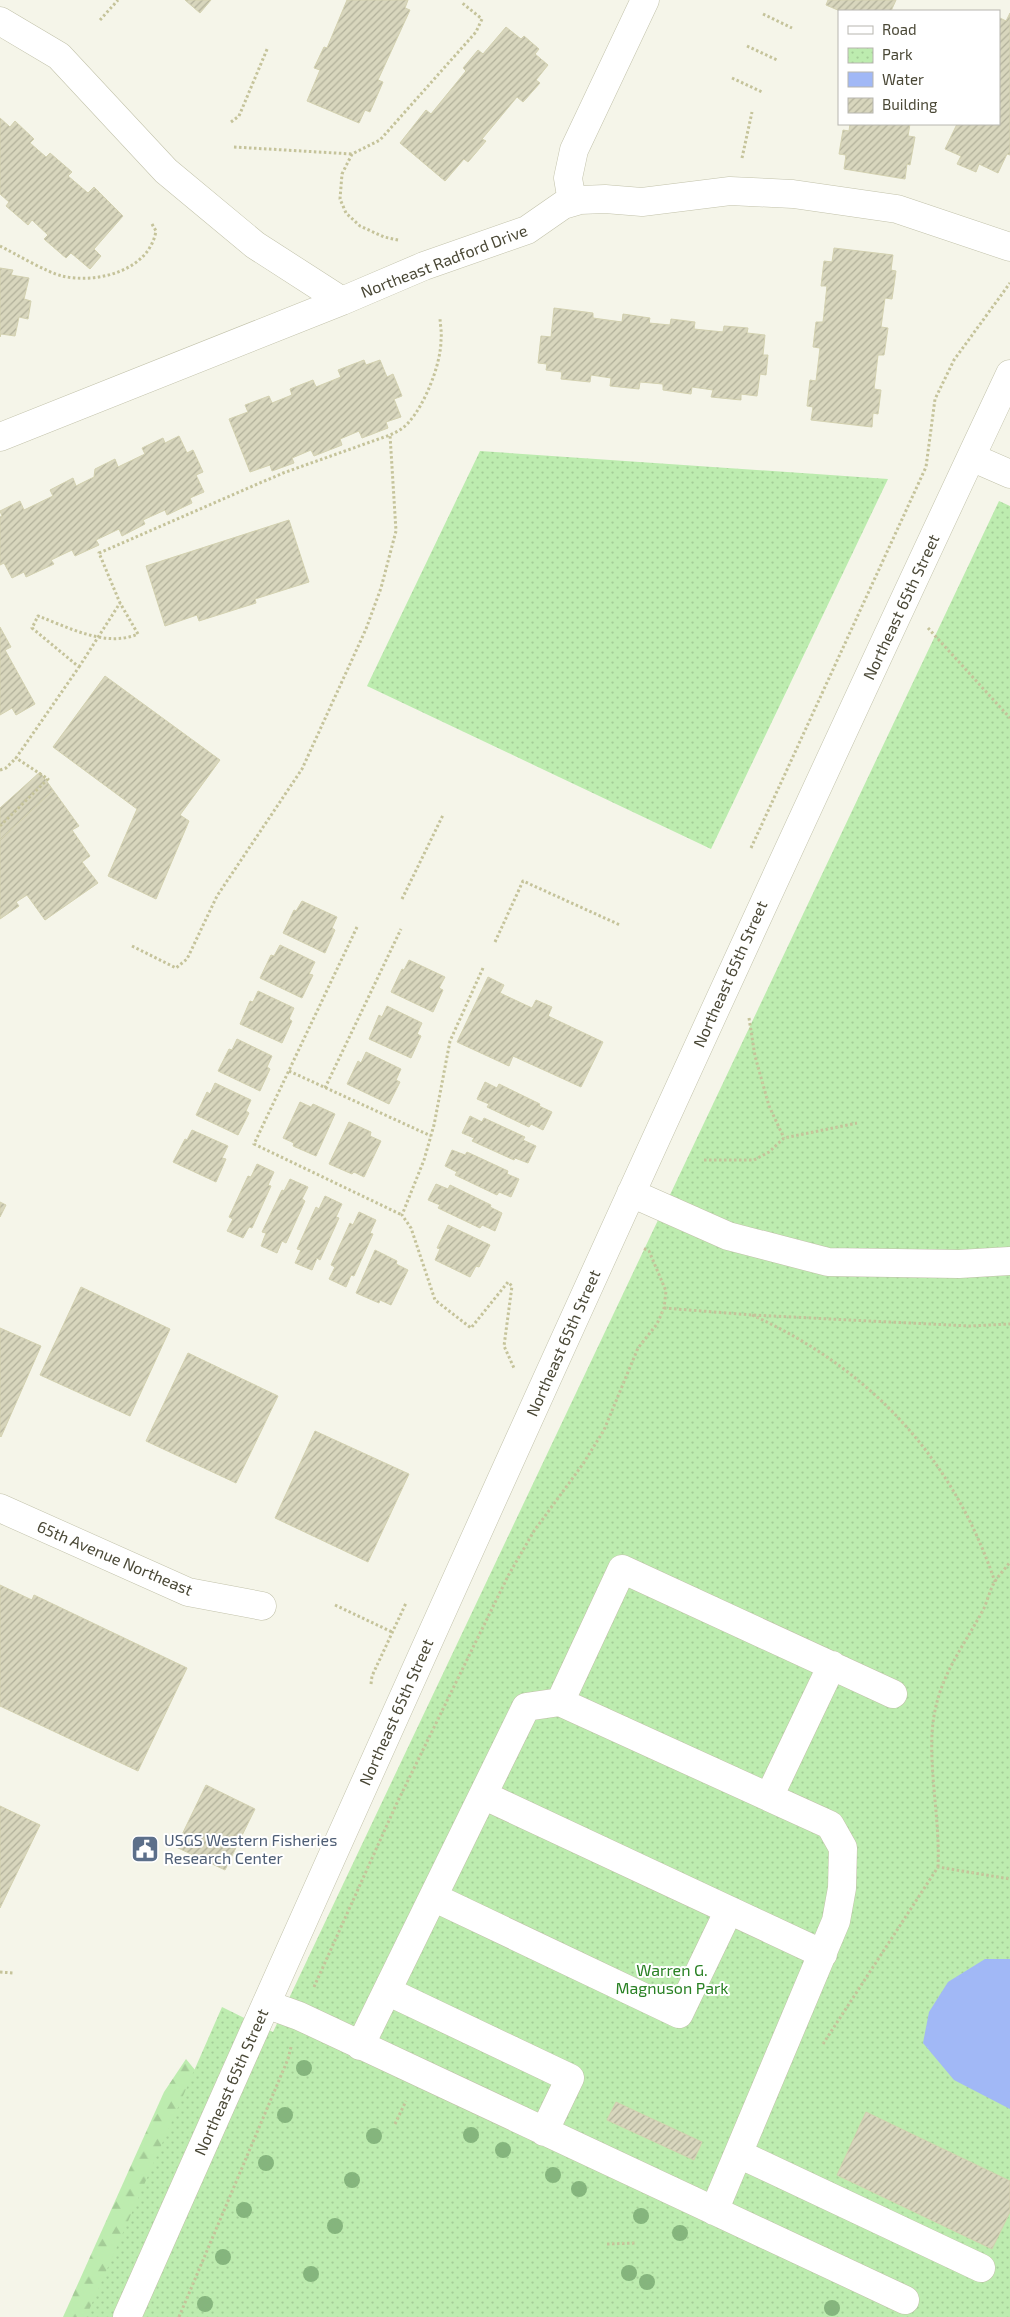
<svg xmlns="http://www.w3.org/2000/svg" width="1010" height="2317" font-family="'Exo 2',sans-serif">
<style>
.forest{fill:url(#forest-firs)}
.park{fill:url(#park-dots)}
.water{fill:#a1b8f6}
.building{fill:url(#building-hatch);stroke:#d3d1b0}
.lines{fill:none;stroke-linecap:round;stroke-linejoin:round}
.minor-casing{stroke:#c2c2aa;stroke-width:29}
.path{stroke:#c5c39a;stroke-width:3;stroke-dasharray:2.5 2.5;stroke-linecap:butt}
.minor{stroke:#fff;stroke-width:28}
.tree{fill:#85b57d}
.labels{text-anchor:middle;stroke-width:4;stroke-linejoin:round;paint-order:stroke}
.street-label{font-size:16px;fill:#4a4836;stroke:#fff}
.service-label{font-size:16px;fill:#4e5e75;stroke:#fff;text-anchor:start}
.park-label{font-size:16px;fill:#298124;stroke:#fff}
</style>
<defs>
<pattern id="forest-firs" width="22" height="20" patternUnits="userSpaceOnUse" patternTransform="scale(1.25)"><rect width="22" height="20" fill="#bdecaf"/><path d="M5 1l3.5 6h-7zM16 11l3.5 6h-7z" fill="#a4cc97"/></pattern>
<pattern id="park-dots" width="8" height="8" patternUnits="userSpaceOnUse" patternTransform="scale(1.25)"><rect width="8" height="8" fill="#bdecaf"/><path d="M2 2h.1M6 6h.1" fill="none" stroke="#a4cc97" stroke-width="1.8" stroke-linecap="round"/></pattern>
<pattern id="building-hatch" width="6" height="6" patternUnits="userSpaceOnUse" patternTransform="scale(1.25)"><rect width="6" height="6" fill="#d8d6bd"/><path d="M-1 1l2-2M0 6l6-6M5 7l2-2" fill="none" stroke="#b1b09a"/></pattern>
</defs>
<rect width="100%" height="100%" fill="#f5f5e9"/>
<path class="forest" d="M186 2059 200 2076 95 2317H63L164 2092Z"/>
<path class="park" d="M480 451 888 479 711 849 367 686Z
M999 501 1010 506V2317H86L222 2007 273 2032Z"/>
<path class="water" d="M985 1959H1010V2109L954 2080 923 2043 929 2012 948 1982Z"/>
<path class="building" d="M185 0H211L200 13Z
M347 0H408L405 8 410 10 378 80 383 82 370 112 365 110 359 123 307 101 320 70 314 68 324 47 327 48Z
M828 0H896L891 11H840L826 5Z
M1010 13V155L1007 154 998 173 979 164 976 172 957 164 961 156 945 149 957 124H999V21L1000 18 1006 21Z
M506 27 521 39 524 36 539 49 535 54 548 65 536 80 540 83 523 102 517 97 482 139 486 141 468 162 464 159 445 181 400 143 426 110 431 114 466 71 463 68 478 50 483 54Z
M0 118 10 127 15 121 34 139 30 143 46 157 50 153 72 172 68 176 88 193 94 187 123 216 94 249 101 256 90 269 71 253 66 258 44 239 48 235 32 220 28 225 6 206 9 202 0 194Z
M850 124H910L908 136 915 137 910 165 907 164 905 179 844 169 846 155 839 154 843 130 849 131Z
M834 248 893 255 891 270 896 271 892 299 885 298 881 327 888 328 884 355H878L874 389 881 390 878 414 873 413 872 427 811 420 813 407 807 406 810 380 816 381 820 348 813 347 816 322H823L827 286H821L824 261 832 262Z
M0 268 13 270 11 275 29 278 24 299 31 301 28 319 19 317 15 336 1 334 0 337Z
M554 308 593 313V318L622 322 623 314 650 318 649 323 670 325 671 319 695 322 694 329 723 332 724 326 748 328 747 333 765 335 763 355H768L766 375 760 374 757 396 741 394V400L711 397 713 390 692 387 691 394 663 390V384L640 382 639 389 610 386 611 378 591 375 590 382 561 379 562 372 546 370 547 364 538 363 541 336 551 337Z
M364 360 366 365 380 360 387 377 393 374 402 396 394 399 401 417 386 422 388 428 362 438 359 431 340 439 342 445 314 456 311 450 292 458 294 463 272 471 270 465 250 472 229 419 248 412 245 405 269 396 272 403 292 395 290 389 313 380 316 387 341 377 338 370Z
M179 436 187 453 193 450 203 472 196 475 204 492 190 498 192 503 167 515 165 510 143 520 145 524 122 536 119 529 96 540 99 545 75 556 72 550 51 560 54 564 26 577 24 572 12 578 4 563 0 565V517L2 516 0 511 20 501 24 510 53 496 50 490 73 478 76 486 94 477 95 469 115 459 118 467 145 454 142 448 163 438 165 443Z
M289 520 309 582 255 599 256 603 199 621 197 615 165 626 146 566Z
M0 627 11 647 5 650 35 704 16 715 12 708 0 715Z
M105 676 220 760 180 815 189 821 156 899 108 876 137 809 53 747Z
M40 772 53 790 0 840V808Z
M53 790 79 826 72 830 90 856 82 862 98 883 45 920 27 895 16 902 19 906 0 919V840Z
M302 901 337 917 332 928 335 930 325 953 283 933 294 910 296 911Z
M280 945 315 962 309 974 313 975 302 998 260 978 271 955 274 956Z
M409 960 445 977 439 988 443 990 433 1012 391 992 402 969 404 970Z
M488 977 504 985 500 993 532 1008 536 1000 552 1007 548 1016 603 1042 581 1087 513 1056 509 1066 457 1042Z
M258 991 294 1008 289 1019 292 1021 282 1043 240 1024 250 1001 253 1002Z
M387 1006 422 1023 417 1034 421 1036 411 1058 369 1039 379 1015 382 1017Z
M237 1039 272 1056 267 1067 270 1069 260 1091 218 1071 229 1049 232 1050Z
M366 1052 401 1069 396 1080 400 1082 389 1104 347 1084 358 1061 361 1063Z
M485 1082 497 1088 499 1084 540 1104 539 1106 552 1112 543 1130 531 1124 529 1127 487 1107 489 1104 477 1099Z
M215 1083 251 1100 246 1111 249 1113 238 1135 196 1115 207 1092 210 1094Z
M300 1102 311 1107 313 1104 335 1114 316 1156 293 1146 294 1143 283 1138Z
M470 1116 482 1122 484 1118 525 1137 523 1140 536 1146 528 1163 515 1158 514 1160 472 1141 474 1138 462 1133Z
M349 1122 371 1132 370 1136 381 1141 364 1177 354 1172 352 1174 329 1164Z
M192 1130 228 1146 222 1158 226 1159 216 1182 173 1162 185 1139 187 1140Z
M452 1150 465 1155 467 1152 508 1171 507 1174 519 1179 511 1197 499 1192 497 1195 455 1175 457 1172 445 1166Z
M257 1164 274 1172 268 1185 271 1186 252 1228 249 1227 243 1238 227 1231 233 1219 229 1217 248 1176 251 1177Z
M290 1179 308 1187 302 1199 305 1201 286 1243 282 1241 277 1253 261 1246 266 1233 262 1232 282 1190 284 1191Z
M436 1184 448 1189 450 1185 491 1205 490 1207 502 1213 495 1231 482 1225 480 1228 438 1208 440 1205 428 1200Z
M325 1196 342 1204 336 1217 339 1218 320 1260 317 1258 312 1270 295 1263 301 1250 297 1249 316 1207 319 1209Z
M0 1202 6 1205 0 1217Z
M359 1212 376 1220 370 1233 373 1234 354 1276 351 1275 346 1287 329 1279 335 1267 331 1265 350 1223 353 1225Z
M448 1225 490 1245 479 1267 476 1266 470 1277 435 1260 440 1249 437 1248Z
M375 1250 397 1261 396 1264 408 1270 391 1305 380 1300 379 1303 356 1293Z
M81 1287 170 1329 130 1416 40 1375Z
M0 1328 41 1346 1 1437 0 1436Z
M188 1353 278 1396 236 1483 146 1441Z
M315 1431 409 1474 368 1562 275 1518Z
M0 1585 32 1600 34 1595 187 1668 138 1771 0 1706Z
M206 1785 255 1809 225 1870 176 1847Z
M0 1806 40 1825 0 1908Z
M616 2102 702 2142 694 2160 607 2120Z
M866 2112 1010 2181V2212L992 2249 837 2175Z"/>
<g class="lines">
<g class="minor-casing">
<path id="minor" d="M0 21 59 56 166 171 255 245 342 301
M572 202 568 178 574 150 645 0
M0 437 342 301 424 266 527 230 563 205 580 200 605 199 642 202 730 191 793 194 897 209 1010 247
M971 457 1010 474
M631 1193 728 1236 828 1262 959 1264 1010 1261
M0 1508 188 1592 262 1606
M560 1702 622 1569 893 1694
M483 1795 823 1954
M769 1797 832 1665
M433 1897 679 2014 729 1910
M387 1991 570 2078 544 2132
M266 2004 299 2016 905 2300
M360 2046 526 1707 560 1702 830 1825 843 1848 842 1888 836 1921 714 2211
M739 2154 981 2268
M127 2317C415 1667 707 1018 1010 374"/>
</g>
<path class="path" d="M763 14 792 28
M100 20 118 0
M747 46 777 60
M732 78 762 92
M231 122 239 116 268 47
M234 147 352 154
M742 158 752 112
M398 240 384 237 360 226 346 213 340 199 342 174 352 154 380 140 476 32 482 19 461 2
M0 246C16 254 46 272 62 276 97 284 149 271 156 231L152 224
M928 628 1010 718
M79 667 120 603
M0 770 6 768 16 758
M0 826 48 779 16 758 79 667 32 628 38 616C68 627 106 648 138 634L120 603 99 553 283 473 390 435C397 432 404 428 409 422 425 404 441 364 441 340 442 332 440 324 440 317
M751 848 926 467 935 399 954 360 1010 283
M402 899 443 815
M357 927 254 1144 402 1215
M495 942 523 881 620 925
M132 946 176 968 187 959 217 896 302 769 366 629 381 588 396 531 390 435
M483 968 450 1041 434 1125 424 1160 402 1215 411 1228 435 1300 471 1328 508 1282 512 1286 504 1346 514 1368
M749 1018 755 1056 769 1106 784 1138
M289 1071 431 1136
M325 1088 401 929
M704 1160H754L769 1152 784 1138 857 1123
M664 1308 752 1315 969 1326 1010 1324
M752 1315C871 1369 953 1458 995 1582
M335 1605 392 1632
M371 1684 372 1676 406 1603
M938 1867C940 1822 930 1778 932 1734 935 1682 959 1654 982 1612 987 1603 989 1592 994 1583 998 1576 1005 1569 1010 1562
M0 1972 13 1973
M314 1987 396 1805 508 1576 534 1531 583 1464 604 1430 638 1348 657 1324 664 1308 666 1291 649 1251 643 1248
M823 2044 938 1867 1010 1879
M395 2124 406 2101
M607 2244 637 2243
M179 2317 288 2059 291 2047"/>
<use href="#minor" class="minor"/>
</g>
<g class="tree">
<circle cx="304" cy="2068" r="8"/>
<circle cx="285" cy="2115" r="8"/>
<circle cx="471" cy="2135" r="8"/>
<circle cx="374" cy="2136" r="8"/>
<circle cx="503" cy="2150" r="8"/>
<circle cx="266" cy="2163" r="8"/>
<circle cx="553" cy="2175" r="8"/>
<circle cx="352" cy="2180" r="8"/>
<circle cx="579" cy="2189" r="8"/>
<circle cx="244" cy="2210" r="8"/>
<circle cx="641" cy="2216" r="8"/>
<circle cx="335" cy="2226" r="8"/>
<circle cx="680" cy="2233" r="8"/>
<circle cx="223" cy="2257" r="8"/>
<circle cx="629" cy="2273" r="8"/>
<circle cx="311" cy="2274" r="8"/>
<circle cx="647" cy="2282" r="8"/>
<circle cx="205" cy="2304" r="8"/>
<circle cx="832" cy="2308" r="8"/>
</g>
<defs>
<g id="civic-square" transform="scale(1.4375)"><rect x="-9" y="-9" width="18" height="18" rx="4" fill="#5c6f8a" stroke="#fff"/><path d="M-.6-6.5H3V-4.5H.6V-3L4-1V1h2V6H-6V1h2V-1L-.6-3ZM-1.2 2.5V6h2.4V2.5Z" fill="#fff"/></g>
</defs>
<g fill-rule="evenodd">
<use href="#civic-square" x="145" y="1849"/>
</g>
<g class="labels">
<g class="street-label">
<text transform="translate(444 261) rotate(-21)" y="6">Northeast Radford Drive</text>
<text transform="translate(901 607) rotate(-65)" y="6">Northeast 65th Street</text>
<text transform="translate(730 974) rotate(-66)" y="6">Northeast 65th Street</text>
<text transform="translate(563 1343) rotate(-66)" y="6">Northeast 65th Street</text>
<text transform="translate(115 1558) rotate(23)" y="6">65th Avenue Northeast</text>
<text transform="translate(396 1712) rotate(-66)" y="6">Northeast 65th Street</text>
<text transform="translate(231 2082) rotate(-66)" y="6">Northeast 65th Street</text>
</g>
<g class="service-label">
<text x="164" y="1846">USGS Western Fisheries<tspan x="164" dy="18">Research Center</tspan></text>
</g>
<g class="park-label">
<text x="672" y="1976">Warren G.<tspan x="672" dy="18">Magnuson Park</tspan></text>
</g>
</g>
<rect x="838" y="10" width="162" height="115" fill="#ffffff" stroke="#b7b6af"/>
<rect x="848" y="26" width="25" height="8" fill="#ffffff" stroke="#b7b6af"/>
<text x="882" y="35" font-size="15" fill="#4a4836">Road</text>
<rect x="848" y="48" width="25" height="15" fill="url(#park-dots)" stroke="#b7b6af"/>
<text x="882" y="60" font-size="15" fill="#4a4836">Park</text>
<rect x="848" y="72" width="25" height="15" fill="#a1b8f6" stroke="#b7b6af"/>
<text x="882" y="85" font-size="15" fill="#4a4836">Water</text>
<rect x="848" y="98" width="25" height="15" fill="url(#building-hatch)" stroke="#b7b6af"/>
<text x="882" y="110" font-size="15" fill="#4a4836">Building</text>
</svg>
